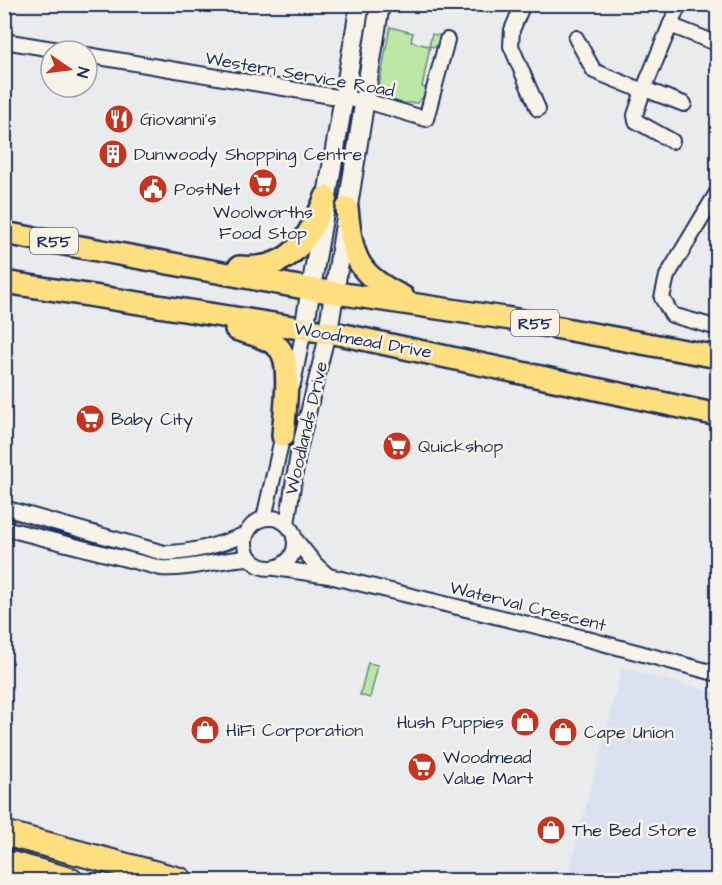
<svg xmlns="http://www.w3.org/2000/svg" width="722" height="885" font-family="'Architects Daughter',sans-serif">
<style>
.built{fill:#dae2f0}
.green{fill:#bae7a6;stroke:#6a8b82;stroke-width:1.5}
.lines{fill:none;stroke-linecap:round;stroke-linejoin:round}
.street-casing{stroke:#1b2f5e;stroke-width:18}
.secondary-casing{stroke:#1b2f5e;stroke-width:22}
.primary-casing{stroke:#1b2f5e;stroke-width:26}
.highway-casing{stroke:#1b2f5e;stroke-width:28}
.street{stroke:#f7f3e8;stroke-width:14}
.secondary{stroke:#f7f3e8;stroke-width:18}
.primary{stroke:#fedf80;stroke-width:21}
.highway{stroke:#fedf80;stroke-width:24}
.labels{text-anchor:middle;stroke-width:5;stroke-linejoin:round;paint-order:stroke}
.shield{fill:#f7f3e8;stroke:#5d6a87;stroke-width:1.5}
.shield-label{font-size:16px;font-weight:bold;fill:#1b2f5e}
.street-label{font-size:18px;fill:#1b2f5e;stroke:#f7f3e8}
.poi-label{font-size:18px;fill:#1b2f5e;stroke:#f7f3e8;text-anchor:start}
</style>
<rect width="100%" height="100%" fill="#eaebec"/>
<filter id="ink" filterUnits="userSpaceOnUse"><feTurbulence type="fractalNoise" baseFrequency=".0167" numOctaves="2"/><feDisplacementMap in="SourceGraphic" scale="12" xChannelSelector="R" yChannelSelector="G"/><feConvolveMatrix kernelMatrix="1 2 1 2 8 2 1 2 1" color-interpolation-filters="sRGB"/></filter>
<g filter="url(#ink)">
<path class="built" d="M622 668 717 693V880H567Z"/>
<path class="green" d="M390 27 413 33 411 42 429 46 432 34 443 36 440 48 430 46 422 87 431 89 417 103H391L378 92Z
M368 663 378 665 370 698 360 695Z"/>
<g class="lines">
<g class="street-casing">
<path id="street" d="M523 4 512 30 511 46 538 109
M670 25 718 44
M576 38 594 71 643 91 679 4
M4 41 65 51
M87 55 373 103 426 119 447 40
M644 89 684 104
M643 91 635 115 636 121 672 141
M718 191 667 276 662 298 672 315 718 328
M293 384 304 329
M4 508 164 553C193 553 220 545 246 534
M245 543a25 25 0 1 1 50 0a25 25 0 1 1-50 0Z
M264 518 284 430
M287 524 298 454 328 332
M4 528 161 568C191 570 219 559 249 558
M294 538 316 565 327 575
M275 568 329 576 565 633 718 674"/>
</g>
<g class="secondary-casing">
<path id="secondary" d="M304 329 360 4
M328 332 380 4"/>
</g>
<g class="primary-casing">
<path id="primary" d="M347 208C352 259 357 274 403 297
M4 233 310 289 511 319 718 357
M239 267C291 272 309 239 326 197
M4 282 344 335 718 415
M236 329C250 334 268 337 279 348 293 364 284 416 283 436"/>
</g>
<g class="highway-casing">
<path id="highway" d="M4 833 180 880
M4 862 70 880"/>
</g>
<use href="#street" class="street"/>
<use href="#secondary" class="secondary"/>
<use href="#primary" class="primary"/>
<use href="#highway" class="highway"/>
</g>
</g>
<defs>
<g id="restaurant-disc" transform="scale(1.5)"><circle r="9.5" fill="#c8321e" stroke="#f7f3e8"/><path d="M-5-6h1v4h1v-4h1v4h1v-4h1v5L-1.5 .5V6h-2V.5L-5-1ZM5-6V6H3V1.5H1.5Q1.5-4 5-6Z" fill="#fff"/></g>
<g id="building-disc" transform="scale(1.5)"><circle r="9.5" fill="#c8321e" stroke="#f7f3e8"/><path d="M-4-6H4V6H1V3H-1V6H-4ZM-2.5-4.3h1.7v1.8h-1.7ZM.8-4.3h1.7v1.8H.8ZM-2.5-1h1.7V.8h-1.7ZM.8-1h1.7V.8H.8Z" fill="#fff"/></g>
<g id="supermarket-disc" transform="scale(1.5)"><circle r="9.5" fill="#c8321e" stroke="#f7f3e8"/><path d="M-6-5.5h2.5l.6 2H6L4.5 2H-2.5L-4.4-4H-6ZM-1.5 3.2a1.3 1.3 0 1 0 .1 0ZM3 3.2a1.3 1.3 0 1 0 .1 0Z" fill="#fff"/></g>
<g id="civic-disc" transform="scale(1.5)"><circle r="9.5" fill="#c8321e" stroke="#f7f3e8"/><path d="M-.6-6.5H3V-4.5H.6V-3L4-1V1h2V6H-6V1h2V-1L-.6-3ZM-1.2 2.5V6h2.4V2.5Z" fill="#fff"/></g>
<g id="shop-disc" transform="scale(1.5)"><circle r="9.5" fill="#c8321e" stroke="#f7f3e8"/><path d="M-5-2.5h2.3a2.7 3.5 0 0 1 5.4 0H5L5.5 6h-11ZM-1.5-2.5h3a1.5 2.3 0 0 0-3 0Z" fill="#fff"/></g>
</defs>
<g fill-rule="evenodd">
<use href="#restaurant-disc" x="119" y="119"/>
<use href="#building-disc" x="113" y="154"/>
<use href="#supermarket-disc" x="263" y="183"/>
<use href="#civic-disc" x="153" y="189"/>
<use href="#supermarket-disc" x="90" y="419"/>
<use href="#supermarket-disc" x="397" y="446"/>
<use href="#shop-disc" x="525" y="722"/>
<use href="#shop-disc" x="205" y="730"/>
<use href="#shop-disc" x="563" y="732"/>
<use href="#supermarket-disc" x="422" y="767"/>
<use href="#shop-disc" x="551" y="830"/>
</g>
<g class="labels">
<g class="shield">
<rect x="30" y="228" width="48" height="26" rx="4.5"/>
<rect x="511" y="310" width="48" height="26" rx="4.5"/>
</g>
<g class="shield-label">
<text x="54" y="247">R55</text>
<text x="535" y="329">R55</text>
</g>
<g class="street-label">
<text transform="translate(300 74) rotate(10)" y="6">Western Service Road</text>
<text transform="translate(363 340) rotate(10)" y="6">Woodmead Drive</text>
<text transform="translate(306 428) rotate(-77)" y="6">Woodlands Drive</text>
<text transform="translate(528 606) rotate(14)" y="6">Waterval Crescent</text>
</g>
<g class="poi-label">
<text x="140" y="125">Giovanni's</text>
<text x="134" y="160">Dunwoody Shopping Centre</text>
<text x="174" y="195">PostNet</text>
<text x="263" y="218" text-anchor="middle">Woolworths<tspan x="263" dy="21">Food Stop</tspan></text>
<text x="111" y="425">Baby City</text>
<text x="418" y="452">Quickshop</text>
<text x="504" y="728" text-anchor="end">Hush Puppies</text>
<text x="226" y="736">HiFi Corporation</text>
<text x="584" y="738">Cape Union</text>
<text x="443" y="763">Woodmead<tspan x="443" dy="21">Value Mart</tspan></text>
<text x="572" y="836">The Bed Store</text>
</g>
</g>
<rect width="722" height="885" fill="none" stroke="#f7f3e8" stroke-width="24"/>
<rect x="12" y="12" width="698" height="861" fill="none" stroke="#1b2f5e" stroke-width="2" filter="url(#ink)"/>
<g transform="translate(69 69) rotate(104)"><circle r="28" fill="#f7f3e8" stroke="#9fa5b1" stroke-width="1.5"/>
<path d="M0-4.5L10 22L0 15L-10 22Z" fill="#c8321e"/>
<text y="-9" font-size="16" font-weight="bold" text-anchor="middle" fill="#1b2f5e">N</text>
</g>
</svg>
